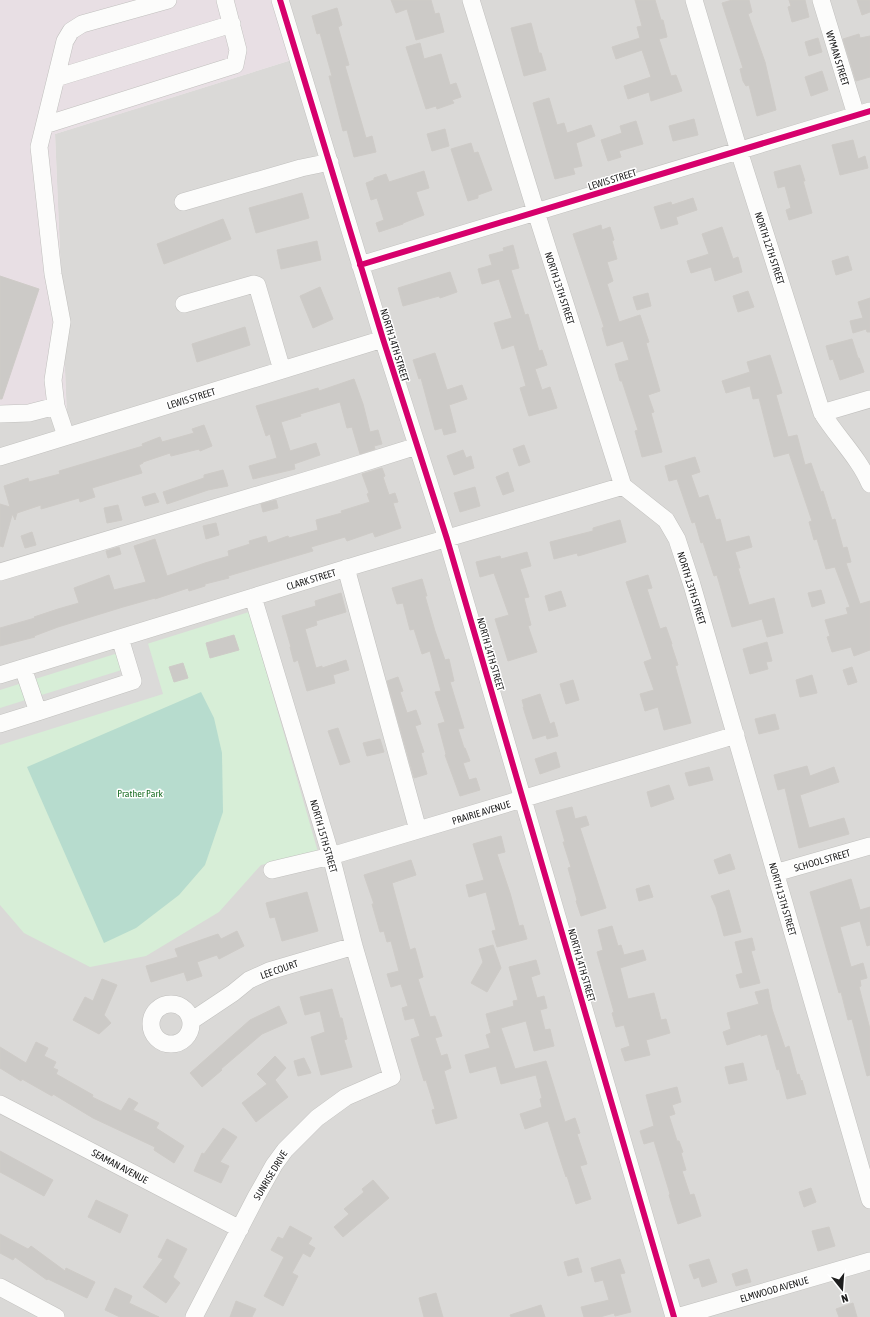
<svg xmlns="http://www.w3.org/2000/svg" width="870" height="1317" font-family="'Asap Condensed',sans-serif">
<style>
.residential{fill:#dad9d7}
.industrial{fill:#e8dfe4}
.park{fill:#d7eed7}
.pitch{fill:#b7dcce}
.parking{fill:#dbdad9}
.building{fill:#cccac7;stroke:#cecbc7}
.lines{fill:none;stroke-linecap:round;stroke-linejoin:round}
.minor-casing{stroke:#c1c0be;stroke-width:18}
.minor{stroke:#fcfcfb;stroke-width:17}
.cycleway-casing{stroke:#fff;stroke-width:8}
.cycleway{stroke:#d6006c;stroke-width:6}
.labels{text-anchor:middle;stroke-width:3;stroke-linejoin:round;paint-order:stroke}
.street-label{font-size:10px;fill:#1d1d1d;stroke:#fff}
.park-label{font-size:10px;fill:#196d23;stroke:#fff}
</style>
<rect width="100%" height="100%" fill="#ebe9e6"/>
<path class="residential" d="M281 0H870V1317H0V413L67 417 55 134 298 58Z"/>
<path class="industrial" d="M0 0H280L298 58 55 134 67 418 0 413Z"/>
<path class="park" d="M249 612 318 852 261 865 219 912 146 956 90 967 24 933 0 905V690Z"/>
<path class="pitch" d="M201 692 214 718 222 753 223 812 205 865 179 895 136 928 104 943 27 767Z"/>
<path class="parking" d="M144 630 163 694 0 745V708L128 668 120 638Z"/>
<path class="building" d="M391 0H431L435 14 439 13 444 32 416 40 407 9 396 13Z
M635 0H655L661 20H663L667 37 659 39 671 76 676 75 682 91 651 101 649 92 628 99 624 86 651 77 642 50 616 59 612 47 640 38 637 27 642 26Z
M732 0H749L752 12 748 14 765 62 776 110 757 116 749 85 746 86 743 81 740 69 743 68 722 3Z
M789 0H805L809 17 792 22 788 7 791 6Z
M857 0H870V12L862 15Z
M337 8 342 25 338 27 349 65 345 66 366 138 372 136 376 152 354 157 347 130 343 131 329 76H332L320 33 317 34 312 16Z
M531 23 539 53H541L546 70 524 76 511 28Z
M859 34 860 38 870 36V77L856 81 843 39Z
M818 38 822 52 809 56 805 42Z
M420 43 424 59 441 54 450 85 456 83 461 97 452 100 454 103 437 109 436 106 426 109 406 47Z
M822 71 828 90 811 96 805 77Z
M549 98 557 125 564 123 567 133 591 125 595 136 576 143 582 166 573 168 575 174 555 179 533 103Z
M694 119 698 135 673 141 669 126Z
M636 121 643 144 619 151 621 157 608 161 601 140 622 133 620 126Z
M445 129 449 146 432 151 427 134Z
M853 140 858 159 865 156 868 168 840 175 832 145Z
M471 143 474 153 478 152 492 190 478 195V198L468 201 451 149Z
M800 165 805 181H803L812 213 789 220 786 210 791 208 785 186 778 188 774 172Z
M424 171 429 188 416 192 424 215 403 223V224L379 232 376 223 384 220 377 198 371 200 366 183 374 180V178L386 174 389 182Z
M302 193 309 218 256 233 249 208Z
M693 198 697 210 676 217 678 224 661 229 654 207 671 202 672 205Z
M223 219 231 239 164 264 157 244Z
M601 225 602 230 610 227 614 240 612 241 617 259 607 262 613 281 607 284 619 322 640 315 649 342 646 343 660 391 648 395 654 412 651 413 662 452 642 457 635 431 638 430 622 381H620L615 364 629 360 623 341 607 346 602 328 604 327 573 234Z
M722 227 733 259 738 257 742 272 715 281 711 267 691 273 687 261 709 254 702 234Z
M317 241 321 260 281 269 277 250Z
M513 245 519 268 511 270 525 315 528 314 539 351 542 350 547 365 535 369 542 390 550 387 557 408 529 416 520 388 526 386 514 345 502 349 494 323 512 318 499 279 482 284 478 269 492 265 489 255 504 251 503 248Z
M848 256 852 270 836 275 832 261Z
M450 272 457 292 440 298 439 296 403 306 398 288Z
M0 276 39 289 2 399H0Z
M320 287 333 319 313 328 300 296Z
M748 291 754 307 738 312 733 296Z
M648 293 651 306 637 310 633 297Z
M870 298V332H867L866 329 853 333 850 321 863 318 858 302Z
M245 327 250 345 197 362 192 344Z
M852 339 858 358H859L864 372 840 380 833 359 830 360 826 346Z
M435 353 447 390 462 385 467 399 449 405 456 432 444 435 442 428 435 430 421 378 419 379 413 360Z
M770 355 782 393 776 395 788 437 797 435 805 465 811 463 821 492 823 491 832 520 835 519 843 548 847 547 851 562 846 563 860 604 870 601V650L854 656 851 647 832 652 827 637 830 636 825 620 848 614 846 608 850 607 835 567 826 569 817 539 814 540 809 522 812 521 789 453 774 457 759 398 753 399 750 386 726 393 722 381 750 372 747 362Z
M354 379 363 404 370 432 378 430 382 444 374 446 375 449 360 454 352 427 347 428 340 402 300 414 301 416 281 422 290 451 316 443 320 455 294 464 295 469 253 479 249 466 277 458 270 434 266 436 256 406 318 388 319 391Z
M204 425 212 446 200 451 199 449 171 456 170 453 143 462V463L139 465 142 473 92 488 95 497 80 502 79 498 41 509V505L17 513 15 520 13 515H12L3 547 0 546V504L10 507 4 486 28 478 29 482 60 474 59 471 143 446 142 444 160 437 162 442 194 433 192 429Z
M524 445 530 462 519 466 513 449Z
M463 450 466 458 471 456 474 468 454 475 447 456Z
M695 457 700 472 691 475 699 498 708 495 716 520 720 519 726 542 749 536 752 547 735 552 740 568H738L749 605 774 598 783 633 767 637 762 619 732 627 717 575 714 576 703 542 701 543 695 522 692 523 677 479 669 481 665 466Z
M382 468 385 476 383 477 389 495 395 493 398 502 393 503 401 528 375 537 373 532 347 541 345 537 311 547 313 551 228 576 229 578 205 584V586L189 591 188 588 155 599V598L123 607 58 627 34 636 35 637 0 646V628L35 618 34 617 58 609 79 603 74 588 109 575 114 590 146 582 134 546 155 539 167 576 205 563 229 556 228 551 250 544 249 541 266 536 268 543 288 536 289 538 318 530 316 520 342 513 341 511 370 502 367 494 369 493 362 474Z
M223 470 228 486 208 490 167 504 163 492 204 478V475Z
M508 472 514 491 503 495 496 477Z
M475 487 480 506 460 512 454 493Z
M155 493 159 502 145 506 142 497Z
M276 500 278 508 263 512 261 504Z
M118 505 122 520 107 523 104 508Z
M620 520 626 542 578 556 577 553 554 559 550 542 593 531V528Z
M216 523 219 535 206 539 203 526Z
M32 532 36 545 25 548 21 536Z
M119 547 121 554 108 558 106 551Z
M527 552 531 566 520 569 529 597 524 598 531 625 528 626 537 652 508 661 495 619 509 615 494 573 480 577 476 562 500 556 501 559Z
M648 575 652 588 647 589 660 629 666 627 672 644H671L678 665 675 666 691 723 664 730 658 707 645 711 640 694 654 690 644 662 652 659 626 582Z
M422 579 427 596H425L435 631 445 660 449 659 454 681 450 682 464 728 458 729 464 748H465L470 761 463 763 469 780 476 778 480 790 460 796 445 755 446 754 438 724 445 722 435 692 441 691 430 651 422 654 414 629 410 630 403 603 397 604 392 588Z
M821 590 825 603 812 607 808 593Z
M561 591 566 606 549 611 545 596Z
M341 593 346 612 316 621 317 625 305 629 316 668 322 666V668L346 660 349 670 333 675 335 683 307 691 298 660 294 662 290 647H291L282 616 316 606 315 601Z
M234 635 239 650 210 658 206 643Z
M767 642 772 661 766 662 768 669 750 674 743 649Z
M183 663 188 678 174 682 169 667Z
M852 667 857 682 848 685 843 670Z
M812 675 817 693 800 697 796 680Z
M398 677 403 691 400 692 407 713 416 710 421 724 415 726 424 752 421 753 427 774 414 778 387 681Z
M573 680 579 700 566 704 560 684Z
M540 694 550 724 554 722 558 736 547 739 546 735 533 739 523 707H524L522 700Z
M775 714 779 729 759 734 755 719Z
M338 728 350 762 340 765 328 731Z
M380 739 384 752 367 756 363 743Z
M556 752 560 767 540 774 535 759Z
M807 766 810 776 834 767 839 782 800 795 809 828 844 818 849 834 799 848 785 788 778 790 774 775Z
M709 767 713 780 689 786 685 773Z
M669 785 674 799 651 807 647 792Z
M572 807 575 819 586 816 589 825 580 828 606 908 581 916 576 901 577 900 568 868 571 867 563 842H565L556 811Z
M501 836 505 852 497 854 510 893 519 926 523 925 527 939 497 947 492 931 496 930 486 892 469 897 466 885 484 880 473 844Z
M730 854 735 869 719 874 714 860Z
M411 860 416 875 392 883 410 950 415 948 423 977 418 979 430 1017 435 1016 442 1036 435 1038 441 1056 447 1054 451 1068 444 1071 457 1118 436 1124 432 1110 435 1109 426 1080 424 1081 411 1039 420 1036 414 1018 405 1020 402 1008 408 1006 401 984 391 987 387 974 399 971 391 941 387 942 384 931 380 932 372 904H374L364 875Z
M851 879 860 910 870 907V945L867 946 860 921 840 927 851 967 863 963 867 978 860 980 861 986 859 987 870 1029V1075L867 1076 852 1019 848 1020 841 992 839 993 810 892Z
M649 885 653 897 639 901 636 889Z
M729 890 741 932 724 936 716 907 711 896Z
M307 892 318 931 282 941 275 917 270 918 266 903Z
M612 926 618 946 621 945 624 955 643 950 646 960 620 968 628 999 654 993 661 1020 666 1019 670 1033 646 1040 650 1055 625 1061 621 1049 630 1046 624 1025 616 1027 612 1013 614 1012 597 952 603 950 598 930Z
M237 931 244 946 219 959 217 955 197 962 202 976 187 981 184 972 151 982 146 966 178 957 175 949 218 934 221 939Z
M752 938 755 950 751 951 760 983 740 988 736 975 743 973 735 942Z
M493 945 501 968 487 992 471 983 483 962 479 949Z
M536 960 540 974 531 977 537 998 544 996 547 1008 540 1010 545 1030 550 1029 554 1046 534 1051 526 1021 501 1028 515 1069 546 1061 565 1122 575 1118 580 1133 577 1134 587 1164 580 1166 591 1199 576 1204 567 1176 566 1177 562 1165 548 1121 525 1129 520 1114 542 1107 540 1099 542 1098 536 1075 501 1084 496 1066 470 1073 465 1055 490 1048 486 1035 491 1033 486 1014 514 1006 513 1001 518 1000 509 967Z
M102 979 117 985 104 1015 111 1023 99 1034 73 1020 85 997 93 1001Z
M332 989 340 1018H342L347 1039 344 1040 352 1067 321 1075 311 1037 325 1032 320 1011 305 1015 300 997Z
M768 989 772 1009 785 1048 789 1046 797 1075 799 1074 801 1081 802 1080 806 1094 787 1099 779 1069 777 1070 767 1034 761 1036V1034L727 1045 723 1032 731 1029 727 1013 759 1004 755 992Z
M279 1006 287 1023 262 1034 221 1069 222 1070 202 1087 190 1073 250 1020Z
M36 1042 48 1048 44 1056 56 1062 53 1068 58 1070 56 1074 93 1095 92 1097 121 1111 129 1098 138 1103 133 1110 159 1123 156 1128 184 1146 174 1163 154 1150 155 1147 93 1118 53 1094 52 1096 22 1079 21 1081 0 1068V1047L26 1063Z
M275 1056 286 1068 275 1080 288 1097 256 1122 242 1103 267 1084 257 1074Z
M304 1058 311 1073 298 1076 294 1061Z
M743 1063 747 1080 729 1084 725 1067Z
M677 1087 681 1102 672 1105 675 1114 669 1116 677 1141H679L683 1152 681 1153 686 1170 682 1171 690 1195 694 1194 701 1216 678 1224 669 1195 670 1194 654 1141 644 1144 640 1131 654 1126 646 1095Z
M223 1128 237 1137 220 1162 229 1166 221 1183 194 1171 202 1153 204 1154Z
M0 1151 53 1180 44 1196 0 1172Z
M373 1180 389 1198 343 1237 334 1227 349 1214 344 1209 364 1192 362 1189Z
M811 1188 816 1202 804 1207 799 1192Z
M96 1200 128 1215 120 1233 88 1217Z
M290 1226 312 1238 308 1244 315 1248 310 1257 303 1253 292 1273 298 1276 283 1306 264 1296 284 1257 271 1250 278 1237 283 1239Z
M829 1227 835 1246 818 1251 812 1231Z
M0 1234 28 1249 31 1246 65 1271 66 1268 95 1282 87 1298 48 1279 47 1280 15 1257 13 1260 0 1253Z
M167 1239 187 1249 173 1277 180 1283 166 1303 143 1287 163 1259 158 1257Z
M578 1258 582 1272 568 1276 564 1262Z
M620 1259 625 1273 620 1274 631 1312 615 1316 614 1313 600 1317H584L581 1307 609 1300 603 1280 595 1282 591 1268Z
M709 1259 717 1282 702 1287 699 1277 694 1279 689 1265Z
M747 1269 751 1282 736 1286 732 1274Z
M115 1288 132 1296 129 1303 159 1317H120L105 1310Z
M436 1293 443 1317H424L419 1298Z
M236 1301 256 1309 252 1317H230Z
M853 1303 857 1317H839L836 1309Z
M541 1305 545 1317H511L510 1315Z"/>
<g class="lines">
<g class="minor-casing">
<path id="minor" d="M280 0 383 339 447 539 674 1317
M471 0 536 212 623 486 666 520 677 539 692 585 870 1200
M694 0 739 151 822 413C837 437 859 458 870 484
M821 0 856 115
M56 78 232 24
M45 125 235 65 238 50 225 0
M183 202 301 168 330 162
M360 265 870 111
M184 304 254 284 257 285 282 370
M822 413 870 399
M0 414 29 413 56 406
M66 436 56 406 53 380 62 322 53 274 39 147 65 41 71 31 82 24 168 0
M0 457 383 339
M346 568 418 830
M0 572 331 473 417 446
M23 668 38 712 133 681 120 638
M0 675 360 564 623 486
M0 724 38 712
M272 870 331 856 736 735
M775 873 870 846
M151 1024a20 20 0 1 1 40 0a20 20 0 1 1-40 0Z
M191 1021 233 993 249 980 269 971 354 946
M0 1104 240 1229
M0 1287 56 1317
M194 1317 256 1197 274 1165 285 1150 317 1118 346 1097 392 1077 354 946 331 856 253 597
M677 1317 870 1261"/>
</g>
<use href="#minor" class="minor"/>
<g class="cycleway-casing">
<path id="cycleway" d="M280 0 383 339 447 539 674 1317
M360 265 870 111"/>
</g>
<use href="#cycleway" class="cycleway"/>
</g>
<g class="labels">
<g class="street-label">
<text transform="translate(838 58) rotate(73)" y="4">WYMAN STREET</text>
<text transform="translate(612 179) rotate(-17)" y="4">LEWIS STREET</text>
<text transform="translate(770 248) rotate(72)" y="4">NORTH 12TH STREET</text>
<text transform="translate(560 288) rotate(72)" y="4">NORTH 13TH STREET</text>
<text transform="translate(395 345) rotate(73)" y="4">NORTH 14TH STREET</text>
<text transform="translate(191 398) rotate(-17)" y="4">LEWIS STREET</text>
<text transform="translate(311 579) rotate(-17)" y="4">CLARK STREET</text>
<text transform="translate(692 588) rotate(73)" y="4">NORTH 13TH STREET</text>
<text transform="translate(491 654) rotate(74)" y="4">NORTH 14TH STREET</text>
<text transform="translate(481 812) rotate(-17)" y="4">PRAIRIE AVENUE</text>
<text transform="translate(324 836) rotate(74)" y="4">NORTH 15TH STREET</text>
<text transform="translate(822 860) rotate(-16)" y="4">SCHOOL STREET</text>
<text transform="translate(783 899) rotate(74)" y="4">NORTH 13TH STREET</text>
<text transform="translate(582 965) rotate(74)" y="4">NORTH 14TH STREET</text>
<text transform="translate(279 969) rotate(-19)" y="4">LEE COURT</text>
<text transform="translate(120 1166) rotate(28)" y="4">SEAMAN AVENUE</text>
<text transform="translate(270 1175) rotate(-59)" y="4">SUNRISE DRIVE</text>
<text transform="translate(774 1289) rotate(-16)" y="4">ELMWOOD AVENUE</text>
</g>
<g class="park-label">
<text x="140" y="797">Prather Park</text>
</g>
</g>
<g transform="translate(842 1289) rotate(163)" stroke="#ffffff" stroke-width="3" paint-order="stroke">
<path d="M0-3L7 15L0 10L-7 15Z" fill="#1d1d1d"/>
<text y="-6" font-size="11" font-weight="bold" text-anchor="middle" fill="#1d1d1d">N</text>
</g>
</svg>
